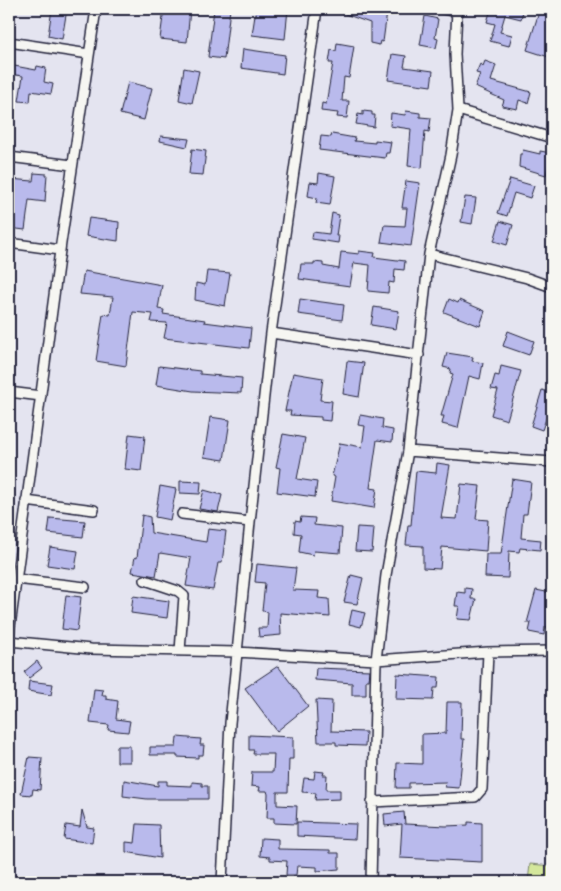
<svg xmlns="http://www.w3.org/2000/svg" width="561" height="891" font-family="'Comic Neue',sans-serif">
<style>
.garden{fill:#d4e79b;stroke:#7b846b}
.building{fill:#b9baec;stroke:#22223b}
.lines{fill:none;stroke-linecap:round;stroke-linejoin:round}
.minor-casing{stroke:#22223b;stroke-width:12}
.minor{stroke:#f6f6f2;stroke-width:9}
</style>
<rect width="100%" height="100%" fill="#e4e4f0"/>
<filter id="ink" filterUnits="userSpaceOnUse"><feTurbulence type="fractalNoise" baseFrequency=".02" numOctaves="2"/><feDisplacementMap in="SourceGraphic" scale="10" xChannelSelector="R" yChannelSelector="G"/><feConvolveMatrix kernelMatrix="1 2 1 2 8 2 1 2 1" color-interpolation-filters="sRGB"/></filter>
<g filter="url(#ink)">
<path class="garden" d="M530 864 552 866V882H528Z"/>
<path class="building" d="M52 9H67L62 39 48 36Z
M164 9H190L187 42 160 39Z
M214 9H230L224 59 208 57Z
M256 9H288L285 39 252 35Z
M331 9H384V11L387 12 383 42 380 41 379 45 370 43V23Z
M491 9 523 11 521 19 505 15 500 32 512 35 509 46 490 41 495 24 487 22Z
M540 9H552V58L527 50Z
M425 16 438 19 435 38 438 39 436 48 420 45Z
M337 43 354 46 349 78 344 77 342 101H349L347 118 337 117 338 113 321 111 322 103 326 104 333 63H329L331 50 336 51Z
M243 49 285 55 283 74 241 68Z
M392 54 406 56 404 67 433 71 431 86 388 80Z
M485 61 496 65 491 81 531 92 528 103 519 100 517 109 502 106 504 100 475 87 480 74 476 73 480 64 483 66Z
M9 65 36 70 37 66 46 68 44 82 53 84 51 94 31 91 30 102 19 101 23 76 9 74Z
M184 68 199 71 192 103 179 100Z
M128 82 152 88 144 120 120 114Z
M363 111 372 112V115H375L374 127 356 124 358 114 363 115Z
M406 111 420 113V117L431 118 429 132 425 131 422 168 408 166 411 129 390 126 391 113 405 115Z
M332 134 355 138 354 141 375 143V140L391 142 389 153H386L385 158 319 150 321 136 331 137Z
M161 136 189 139 187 147 160 141Z
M192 149 206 151 203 175 189 174Z
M523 150 540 154V151L551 153 546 175 519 167 520 154H522Z
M34 173 47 174 45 202 29 200 25 230 9 228V179L33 181Z
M319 173 335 176 330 205 316 203 317 198 308 196 310 182 318 183Z
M510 179 534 186 530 198 514 193 507 216 498 213Z
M406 181 420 183 411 246 381 242 384 225 405 226 407 208H402Z
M465 197 476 198 472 224 461 222Z
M332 213 339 215 336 236H339L338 243 312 239 313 232 329 234Z
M89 218 119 222 118 241 86 236Z
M500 221 513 225 507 245 494 241Z
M359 251 375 253 374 257 405 261 404 270 395 269 394 283 389 282 388 293 368 291 370 265 354 263 350 286 299 279 301 264H314V262L323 263V266L339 269 341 252 359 254Z
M84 271 162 285 158 309 164 310 163 314 205 320 204 322 251 328 249 348 164 338 167 323 151 322 153 314 133 312 126 366 96 361 103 314 110 315 113 297 80 294Z
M207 271 230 273 225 306 195 300 196 283 205 285Z
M300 299 344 305 342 320 298 314Z
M449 299 458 303 459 300 485 311 480 326 444 312Z
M374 307 399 311 396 329 371 325Z
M508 331 534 341 529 355 503 346Z
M447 353 473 357 472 361 483 363 480 379 469 376 458 428 442 424 444 416H441L453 374 450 373 451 369 443 367Z
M347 361 364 363 359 397 343 394Z
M159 366 200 371V374L242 378 241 393 193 391 156 385Z
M501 366 521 371 507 420 491 415 498 390 491 389 495 375 499 376Z
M293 373 323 378 320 400 332 401 330 421 321 420V417L290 415 291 411H285Z
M542 390 552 393V402L542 430 531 426Z
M360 415 383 419 382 428 393 430 392 442 377 440 370 488 377 489 374 508 331 501 335 477 332 476 340 443 362 447 365 426 358 425Z
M210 417 230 420 224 460 204 457Z
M129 434 145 436 141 471 125 469Z
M283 434 305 438 297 479 317 482 315 497 277 492 280 468 276 467Z
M437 463 450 465 441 518 457 519 461 484 480 486 476 519 488 520 486 551 442 547 440 569 423 568V546L406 545 408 525H411L416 471 436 473Z
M512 479 531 482 527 514H523L521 538 541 540 540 550 520 548 519 552 509 551 508 578 485 577 486 554H501Z
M180 481 201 482 200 494 180 493Z
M160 486 176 489 170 520 155 517Z
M204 490 222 495 218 512 199 509Z
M142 515 150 517 151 533 206 542 208 529 226 531 222 563H218L213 590 186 586 191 558 160 553 156 576 132 572 135 557 137 558Z
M301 517 315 518 314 525 342 528 340 553 314 551 313 555 299 552 301 534 294 533 295 521 300 522Z
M50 518 85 521 83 537 48 533Z
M357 527 374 528 372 552 355 551Z
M50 547 78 551 75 569 47 565Z
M257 564 296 568 293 590 319 591 318 598 329 599 330 617 280 613 281 635 259 637 258 628H267L268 612 262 611 265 583 255 582Z
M351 575 363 578 357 604 344 602Z
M465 588 472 589 471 599H476L471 620 457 619 459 606H455L457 592 465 593Z
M536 590 551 593 548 627H545L544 635 529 632 531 623H527Z
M66 595 81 597 77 631 62 629Z
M133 596 169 601 167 618 131 613Z
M352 610 365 613 361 627 349 624Z
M37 661 42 668 29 678 24 672Z
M278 666 308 706 277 731 245 688Z
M316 668 370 670 369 680H366V695H352V683L315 680Z
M397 674 439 677 438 688H434L433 700 396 699Z
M29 681 53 684 51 695 28 691Z
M94 689 103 690 102 695H106V699L118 701 116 719 130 721 128 732 108 730 109 725 90 723Z
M316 700 332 701 331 731 366 732 365 746 336 745V742H318Z
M447 702H462L461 739H464L459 788 445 787 446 782 409 783V788H396L397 763 422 764V734L446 733Z
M249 735 293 737V759H289L288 792H277V805L297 806 296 824 274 823V818H267L268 794 267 791H259L260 787 251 786 252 772H273L274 754H253L254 750H249Z
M177 737 201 739 200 745H204L203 755H198V758L177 757V755H150V747H176Z
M117 746H130V762H117Z
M29 757 42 758 40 790 33 789 32 795 21 794Z
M315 771 324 772 323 775H327L326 790H340V799L315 800 316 793 302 792 304 778 314 779Z
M124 780 158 786V781H167V785L192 786V782L202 783V786H208V799H147L123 796Z
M82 810 87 827 94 828 92 843 64 839 66 825 80 827Z
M404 812 405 824 446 826 468 825V822L482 823V862L400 858 402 824 385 826 384 814Z
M297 822 356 824 355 839 297 836Z
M137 824 159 825 160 858 126 852V842L135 843Z
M261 838 278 839V849L330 850V853H339V869L317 871V867L297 866 296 875H286L287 861 270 860V857L260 856Z"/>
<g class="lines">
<g class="minor-casing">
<path id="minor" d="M443 9 457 12
M9 42 89 54
M458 110 552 138
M9 157 72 165
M9 243 60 250
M429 254 527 278 552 287
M271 333 419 355
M9 392 41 396
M408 451 552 462
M26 501 94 510
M182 514 250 522
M16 579 85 587
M145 580 178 591 184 596 180 651
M9 634 61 243 96 9
M9 641 91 649 237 652 376 660 488 652 552 651
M372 802 475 797 482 789 488 652
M222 882 230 723 250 522 271 333 317 9
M371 882 376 660 386 575 408 451 429 254 451 155 458 110 455 54 457 9"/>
</g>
<use href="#minor" class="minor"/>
</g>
</g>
<rect width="561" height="891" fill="none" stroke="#f6f6f2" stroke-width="30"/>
<rect x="15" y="15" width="531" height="861" fill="none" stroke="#22223b" stroke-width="2" filter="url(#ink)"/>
</svg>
